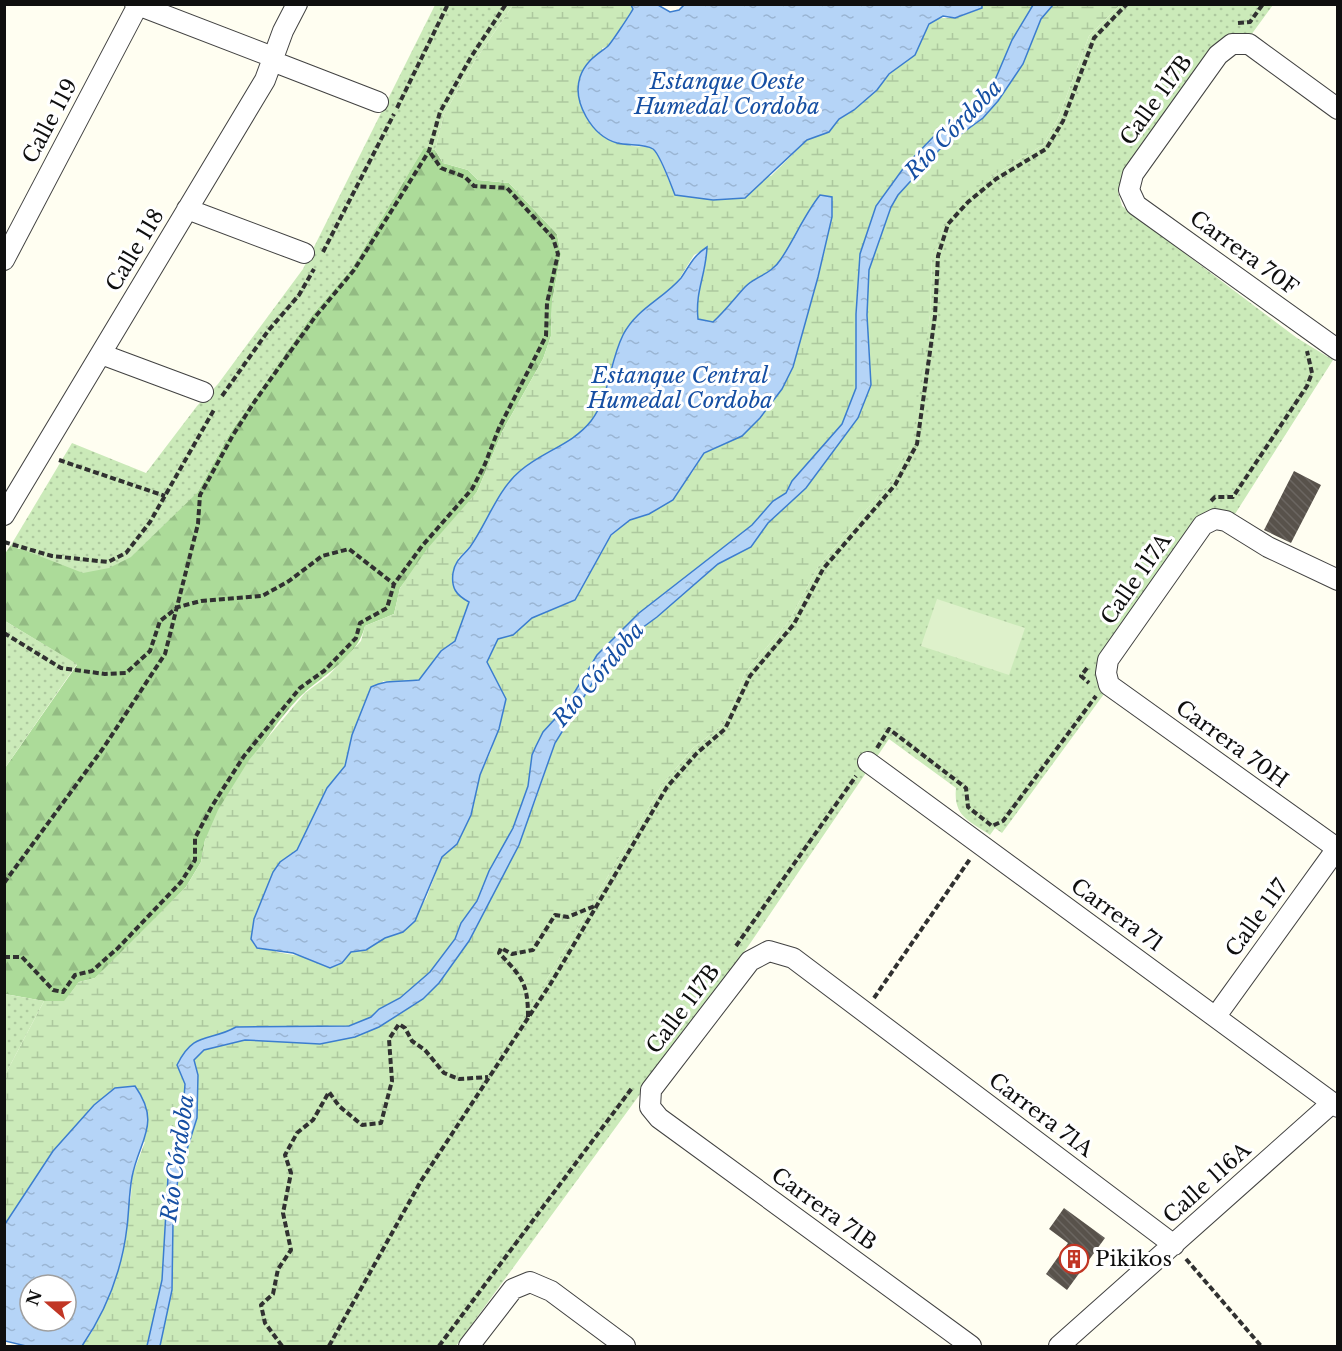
<svg xmlns="http://www.w3.org/2000/svg" width="1342" height="1351" font-family="'Libre Baskerville',serif">
<style>
.forest{fill:url(#forest-firs)}
.wetland{fill:url(#wetland-marsh);fill-rule:evenodd}
.park{fill:url(#park-dots)}
.pitch{fill:#def1cb}
.water{fill:url(#water-ripples);stroke:#3b7dcf;stroke-width:1.5;fill-rule:evenodd}
.building{fill:url(#building-back-hatch)}
.lines{fill:none;stroke-linecap:round;stroke-linejoin:round}
.minor-casing{stroke:#424242;stroke-width:22}
.path{stroke:#313131;stroke-width:4;stroke-dasharray:6 3;stroke-linecap:butt}
.minor{stroke:#fff;stroke-width:20}
.labels{text-anchor:middle;stroke-width:6;stroke-linejoin:round;paint-order:stroke}
.street-label{font-size:21px;fill:#0f0f0f;stroke:#fff}
.poi-label{font-size:21px;fill:#0f0f0f;stroke:#fff;text-anchor:start}
.water-label{font-size:22px;font-style:italic;fill:#164fa3;stroke:#fff}
</style>
<defs>
<pattern id="forest-firs" width="22" height="20" patternUnits="userSpaceOnUse" patternTransform="scale(1.5)"><rect width="22" height="20" fill="#acdb99"/><path d="M5 1l3.5 6h-7zM16 11l3.5 6h-7z" fill="#93bb83"/></pattern>
<pattern id="wetland-marsh" width="20" height="14" patternUnits="userSpaceOnUse" patternTransform="scale(1.5)"><rect width="20" height="14" fill="#cbeab9"/><path d="M1 5h8M5 5V1M11 12h8M15 12V8" fill="none" stroke="#adc89e"/></pattern>
<pattern id="park-dots" width="8" height="8" patternUnits="userSpaceOnUse" patternTransform="scale(1.5)"><rect width="8" height="8" fill="#cbeab9"/><path d="M2 2h.1M6 6h.1" fill="none" stroke="#adc89e" stroke-width="1.8" stroke-linecap="round"/></pattern>
<pattern id="water-ripples" width="26" height="14" patternUnits="userSpaceOnUse" patternTransform="scale(1.5)"><rect width="26" height="14" fill="#b5d4f7"/><path d="M2 4q2-2 4 0t4 0M15 11q2-2 4 0t4 0" fill="none" stroke="#9ab5d3"/></pattern>
<pattern id="building-back-hatch" width="6" height="6" patternUnits="userSpaceOnUse" patternTransform="scale(1.5)"><rect width="6" height="6" fill="#58524b"/><path d="M-1 5l2 2M0 0l6 6M5-1l2 2" fill="none" stroke="#6b6661"/></pattern>
</defs>
<rect width="100%" height="100%" fill="#fffef1"/>
<path class="forest" d="M424 147 435 150 443 163 468 170 478 180 509 183 557 234 561 254 552 302 551 336 543 359 503 430 477 492 400 588 394 614 365 626C357 657 328 672 305 692 267 727 233 795 205 840L201 862 186 887 121 954 95 978 79 982 65 1001H44L5 994V768L77 665 5 621 4 555 11 545 19 549 197 493 230 433 312 315 352 268Z"/>
<path class="wetland" d="M513 5H631L633 9C627 22 615 34 607 47L602 48 631 146 648 147 656 151 675 195 771 176 807 140 829 132 839 119 854 110 884 81 925 33C934 13 941 20 957 17 966 15 974 11 982 8V5H1034L1012 40 992 87 975 107 939 131 905 166 876 206 860 254 856 314V388L842 424 792 481 786 493 773 501 752 525 639 613 597 655 565 708 543 732 536 746 532 755 528 786 513 828 489 871 477 901 461 923 456 939 430 972 400 998 379 1009 371 1017 349 1026H293L306 1042 320 1044 355 1037 469 941 535 802 555 743 593 682 627 639 657 617 718 564 751 547 768 523 806 488 860 413 871 385 867 315 869 270 891 207 898 195 939 150 1005 91 1023 64 1041 19 1053 5H1120L1089 36 1058 119 1043 145 991 177 932 254 930 315 919 407 913 442 890 482 818 567 789 621 745 673 734 703 720 727 693 748 662 785 546 981 372 1264 330 1338 323 1346H82L92 1332 131 1197 132 1176 145 1142 53 1151 5 1224V1075L44 1001H64L79 982 95 978 186 887 201 862 205 840 218 810 249 760 305 693 328 676 361 641 365 626 394 614 400 588 427 549 477 492 503 430 543 359 551 336 552 302 561 254 557 234 509 183 478 180 468 170 443 163 435 150 444 114 476 59ZM797 232 825 249 793 367 782 389 760 418 742 436 704 453 692 473 649 514 630 520 611 536 575 600 532 618 513 635 498 639 487 662 506 699 491 751 480 775 471 815 457 844 442 857 426 899 403 932 385 938 366 950 351 952 342 963 276 952 313 821 327 788 345 766 383 681 394 683 419 680 441 651 455 642 465 619 469 602 458 558C486 535 493 496 519 472 534 457 554 452 571 441 578 436 584 428 591 421L694 255 707 248C706 276 695 290 698 320L713 322 731 306 746 286 764 276 780 261Z"/>
<path class="park" d="M435 5H513L476 59 444 114 435 150 424 148 352 268 312 315 230 433 197 493 131 557 109 568 83 573 11 545 72 443 146 473 197 406 218 384 303 269Z
M1120 5H1273L1251 35 1243 33 1231 36 1118 192 1122 206 1297 338 1333 360 1235 514 1220 510 1205 517 1103 655 1107 690 1002 833 995 828 990 835C970 821 953 817 956 788L889 739 749 945 456 1346H323L417 1179 546 981 662 785 693 748 720 727 734 703 745 673 789 621 818 567 890 482 912 442 930 315 932 254 943 223 964 198 991 177 1043 145 1058 119 1089 36Z
M5 621 77 664 5 768Z
M5 994 44 1001 5 1075 4 994Z"/>
<path class="pitch" d="M937 599 1025 628 1009 675 921 646Z"/>
<path class="water" d="M685 4H982V8L955 18 943 16 929 24 915 55 889 74 877 90 854 110 839 119 829 132 807 140 745 198 713 200 675 195C671 185 660 154 653 149 644 143 628 146 617 143 592 136 572 102 580 77 585 62 596 55 607 47 610 45 631 13 633 9L631 5H658L670 12 679 10Z
M1033 5H1053L1041 19 1023 64 998 101 983 118 939 150 898 195 891 207 869 270 867 315 871 385 858 418 806 488 768 523 751 547 718 564 657 617 627 639 593 682 555 743 519 845 469 941 439 983 423 999 379 1027 355 1037 320 1044 245 1040 204 1050 194 1060 198 1075 197 1118 178 1178 173 1222 172 1290 160 1346H147L162 1280 168 1177 182 1124 185 1084 177 1065C194 1030 210 1042 236 1027L349 1026 371 1017 379 1009 400 998 430 972 455 939 461 923 477 901 489 871 513 828 528 786 532 755 536 746 543 732 565 708 597 655 639 613 752 525 773 501 786 493 792 481 842 424 856 388V314L860 254 876 206 905 166 939 131 975 107 992 87 1012 40Z
M820 195 832 197V217L818 277 793 367 782 389 760 418 742 436 704 453 673 500 649 514 630 520 611 535 575 600 532 618 513 635 498 639 487 662 506 699 499 729 480 775 471 815 457 844 442 857 415 921 403 932 385 938 366 950 351 952 342 963 330 968 293 953 257 948 251 939 254 919 273 872 280 862 297 850 327 788 345 766 352 735 371 687C386 679 402 682 419 680L441 651 455 641 469 602C456 595 451 588 453 573 455 560 463 556 470 547 487 523 498 489 520 471 543 451 572 445 591 421 610 396 609 363 623 335 636 309 663 299 681 278 690 265 693 256 707 247 706 275 695 291 698 319L713 322C725 311 734 299 745 287 755 276 771 275 781 259 795 238 804 215 820 195Z
M135 1086C162 1124 139 1140 132 1177 129 1193 129 1211 127 1227 122 1270 106 1311 82 1346H26L5 1341V1224L53 1151 94 1105 115 1088ZM30 1285H66V1321H30Z"/>
<path class="building" d="M1294 471 1321 485 1291 543 1264 530Z
M1064 1208 1105 1238 1067 1290 1046 1274 1068 1243 1049 1229Z"/>
<g class="lines">
<g class="minor-casing">
<path id="minor" d="M135 4 273 57
M272 61 378 102
M1338 109 1249 44H1232L1218 55 1133 174 1129 190 1136 205 1338 350
M187 209 304 253
M4 260 138 5
M101 354 203 392
M4 515 265 80 283 31 297 4
M1338 580 1268 547 1226 521 1215 519 1203 525 1108 660 1106 673 1109 685 1338 849
M868 762 1338 1107
M1216 1016 1338 847
M469 1346 513 1289 530 1282 551 1291 625 1346
M971 1346 659 1118 650 1107 651 1090 750 961 769 951 793 958 1174 1245
M1059 1346 1332 1103"/>
</g>
<path class="path" d="M1238 23 1250 22 1263 4
M397 108 448 4
M323 252 394 114
M222 396 268 331 299 295 314 269
M59 460 165 496
M1211 501 1215 497H1233L1307 386 1312 373 1307 351
M4 542 52 556 108 562 126 553 150 522 215 408
M4 633 61 668 105 674 126 673 150 651 160 621 178 607 201 601 262 596 289 581 322 556 349 549 394 584
M1087 668 1081 676 1089 683
M877 748 889 729 966 788 968 807 992 826 1003 821 1096 696
M4 883 104 747 165 654 198 524 200 495 233 435 255 401 315 317 354 270 392 210 429 151 440 112 471 57 506 4
M736 946 856 776
M4 957H22L53 990 63 992 75 975 92 971 118 948 181 882 195 860V838L212 806 244 756 300 688 324 671 356 638 360 623 387 608 394 584 422 546 472 489 485 464 499 428 546 336 547 303 558 254 553 238 507 188 474 186 465 177 441 168 429 151
M874 998 970 859
M528 1017C528 983 522 977 499 953L501 948 512 954 533 950 555 915 568 917 597 905
M1186 1259 1261 1346
M282 1346 265 1323 261 1305 273 1294 278 1269 291 1250 283 1213 291 1173 285 1155 297 1133 313 1120 329 1092 339 1106 362 1125 381 1123 392 1081 389 1039 399 1024 405 1028 412 1041 425 1050 444 1073 459 1079 488 1077
M329 1346 421 1181 551 983 667 787 697 753 725 729 750 676 794 624 823 569 895 485 917 444 935 316 938 256 948 224 968 202 996 179 1046 149 1063 121 1094 38 1127 4
M439 1346 632 1088"/>
<use href="#minor" class="minor"/>
</g>
<defs>
<g id="building-ring" transform="scale(1.5)"><circle r="9.5" fill="#fff" stroke="#c13625" stroke-width="1.5"/><path d="M-4-6H4V6H1V3H-1V6H-4ZM-2.5-4.3h1.7v1.8h-1.7ZM.8-4.3h1.7v1.8H.8ZM-2.5-1h1.7V.8h-1.7ZM.8-1h1.7V.8H.8Z" fill="#c13625"/></g>
</defs>
<g fill-rule="evenodd">
<use href="#building-ring" x="1074" y="1259"/>
</g>
<g class="labels">
<g class="street-label">
<text transform="translate(1156 100) rotate(-54)" y="7">Calle 117B</text>
<text transform="translate(50 121) rotate(-62)" y="7">Calle 119</text>
<text transform="translate(135 250) rotate(-59)" y="7">Calle 118</text>
<text transform="translate(1244 253) rotate(36)" y="7">Carrera 70F</text>
<text transform="translate(1136 579) rotate(-55)" y="7">Calle 117A</text>
<text transform="translate(1232 744) rotate(36)" y="7">Carrera 70H</text>
<text transform="translate(1117 915) rotate(36)" y="7">Carrera 71</text>
<text transform="translate(1257 918) rotate(-54)" y="7">Calle 117</text>
<text transform="translate(683 1009) rotate(-53)" y="7">Calle 117B</text>
<text transform="translate(1041 1115) rotate(37)" y="7">Carrera 71A</text>
<text transform="translate(1207 1183) rotate(-42)" y="7">Calle 116A</text>
<text transform="translate(824 1209) rotate(36)" y="7">Carrera 71B</text>
</g>
<g class="poi-label">
<text x="1095" y="1266">Pikikos</text>
</g>
<g class="water-label">
<text x="727" y="89">Estanque Oeste<tspan x="727" dy="25">Humedal Cordoba</tspan></text>
<text transform="translate(953 129) rotate(-46)" y="8">Río Córdoba</text>
<text x="680" y="383">Estanque Central<tspan x="680" dy="25">Humedal Cordoba</tspan></text>
<text transform="translate(598 674) rotate(-50)" y="8">Río Córdoba</text>
<text transform="translate(177 1158) rotate(-82)" y="8">Río Córdoba</text>
</g>
</g>
<rect width="1342" height="1351" fill="none" stroke="#0f0f0f" stroke-width="12"/>
<g transform="translate(48 1303) rotate(290)"><circle r="28" fill="#ffffff" stroke="#9f9f9f" stroke-width="1.5"/>
<path d="M0-4.5L10 22L0 15L-10 22Z" fill="#c13625"/>
<text y="-9" font-size="16" font-weight="bold" text-anchor="middle" fill="#0f0f0f">N</text>
</g>
</svg>
